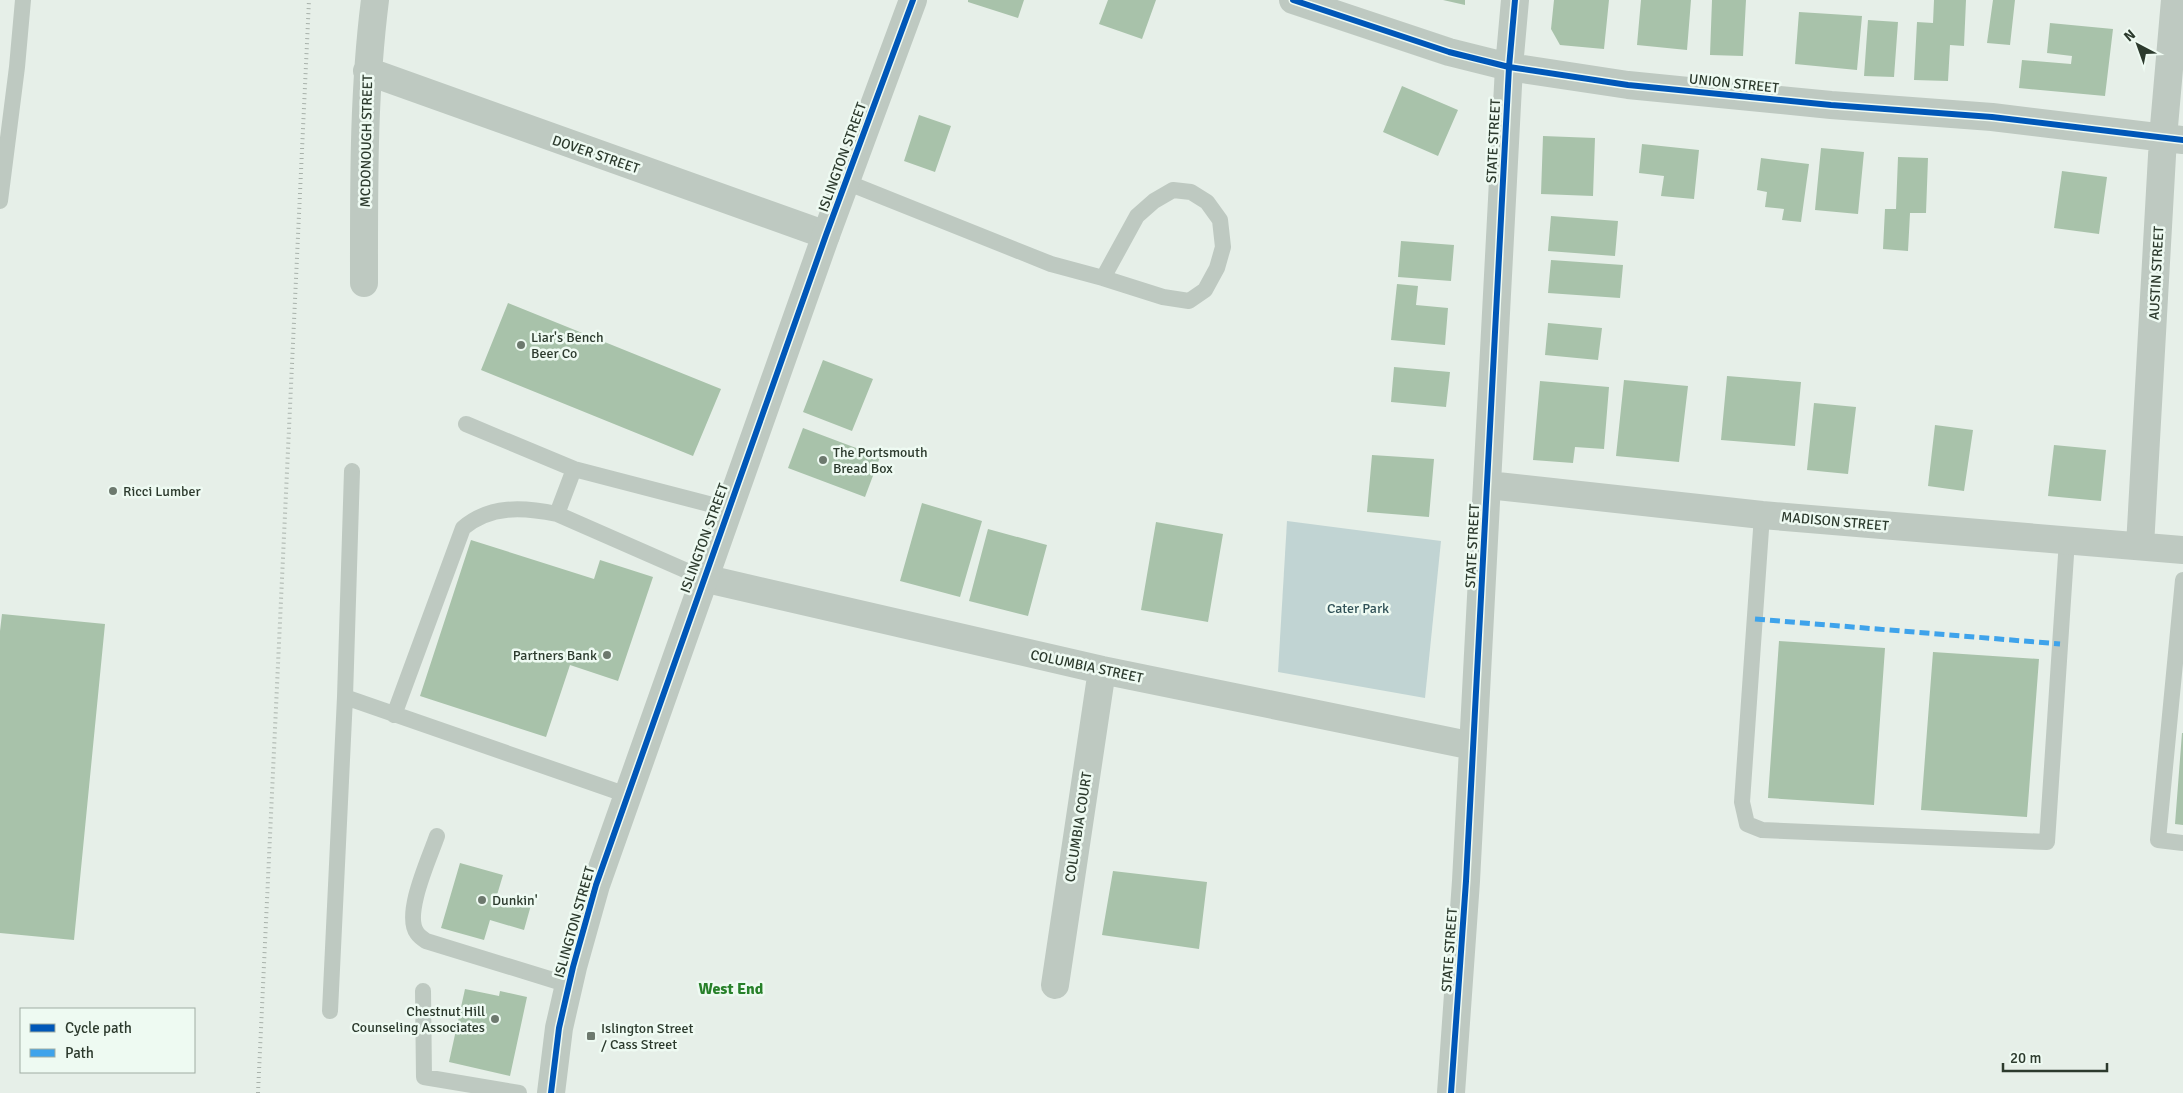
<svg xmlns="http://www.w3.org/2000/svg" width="2183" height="1093" font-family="Signika,sans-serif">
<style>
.green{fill:#c1d4d3}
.building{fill:#a8c2aa}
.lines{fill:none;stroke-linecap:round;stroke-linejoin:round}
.service{stroke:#bec9c1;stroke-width:16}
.minor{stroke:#bec9c1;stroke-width:28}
.tertiary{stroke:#bec9c1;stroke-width:28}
.rail{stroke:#a8b1aa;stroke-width:4;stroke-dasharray:1 4;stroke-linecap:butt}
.quiet{stroke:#3ea3eb;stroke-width:5;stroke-dasharray:10 5;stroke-linecap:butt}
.cycleway-casing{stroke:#eefaf2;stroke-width:9}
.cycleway{stroke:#0057b8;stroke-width:6}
.poi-dot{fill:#6d796e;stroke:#eefaf2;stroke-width:2}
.labels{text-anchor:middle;stroke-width:5;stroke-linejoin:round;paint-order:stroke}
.street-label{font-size:14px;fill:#2c3a2d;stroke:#eefaf2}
.poi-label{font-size:14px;fill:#2c3a2d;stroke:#eefaf2;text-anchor:start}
.park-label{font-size:14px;fill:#305157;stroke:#eefaf2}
.quarter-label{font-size:16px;font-weight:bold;fill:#278029;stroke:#eefaf2}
</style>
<rect width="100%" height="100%" fill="#e6efe8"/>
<path class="green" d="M1287 521 1441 541 1425 698 1278 672Z"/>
<path class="building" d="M968 0H1024L1018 18 968 2Z
M1108 0H1156L1142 39 1099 24Z
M1443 0H1465V5Z
M1554 0H1609L1604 49 1560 45 1551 29Z
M1641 0H1691L1687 50 1637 45Z
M1712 0H1746L1743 56 1710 55Z
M1934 0H1966L1964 46 1950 45 1948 81 1914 80 1917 22 1933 23Z
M1993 0H2015L2010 45 1987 43Z
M1799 12 1862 16 1857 70 1795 64Z
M1868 20 1898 22 1894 77 1864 76Z
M2050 23 2113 29 2105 96 2019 88 2022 60 2071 64 2072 56 2047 53Z
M1402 86 1458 110 1438 156 1383 132Z
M919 115 951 126 935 172 904 161Z
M1543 136 1595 138 1593 196 1541 194Z
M1642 144 1699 150 1694 199 1661 196 1664 176 1639 173Z
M1821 148 1864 152 1858 214 1815 210Z
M1898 157 1928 158 1926 213H1910L1908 251 1883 249 1885 209H1896Z
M1761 158 1809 164 1801 222 1782 220 1784 209 1765 207 1767 192 1757 190Z
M2062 171 2107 177 2099 234 2054 228Z
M1551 216 1618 221 1615 256 1548 251Z
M1401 241 1454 245 1451 281 1398 277Z
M1551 260 1623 265 1620 298 1548 293Z
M1397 284 1418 286 1416 305 1448 308 1445 345 1391 340Z
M508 303 721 389 693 456 481 370Z
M1548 323 1602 328 1598 360 1545 355Z
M823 360 873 379 852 431 803 412Z
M1394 367 1450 372 1446 407 1391 402Z
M1727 376 1801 382 1795 446 1721 440Z
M1624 380 1688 386 1679 462 1616 456Z
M1540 381 1609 387 1604 449 1575 447 1573 463 1533 460Z
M1814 403 1856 407 1848 474 1807 470Z
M1935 425 1973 430 1964 491 1928 486Z
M803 428 880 457 865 497 788 468Z
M2054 445 2106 450 2101 501 2048 496Z
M1372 455 1434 459 1429 517 1367 512Z
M922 503 982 521 960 597 900 581Z
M1156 522 1223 534 1208 622 1141 610Z
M988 529 1047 545 1028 616 969 601Z
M471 540 594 579 600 560 653 577 618 681 570 665 546 737 420 696Z
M2 614 105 624 74 940 0 933V631Z
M1779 641 1885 648 1874 805 1768 798Z
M1933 652 2039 659 2027 817 1921 810Z
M2182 733H2183V825L2175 824Z
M460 863 503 875 497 895 531 905 524 930 490 920 484 940 441 928Z
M1113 871 1207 882 1199 949 1102 935Z
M465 989 499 996 500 991 527 997 510 1076 449 1062Z"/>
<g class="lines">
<path class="service" d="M846 182 1051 264 1103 278 1163 297 1189 301 1205 290 1217 268 1223 247 1220 220 1207 202 1191 192 1173 190 1154 201 1137 216 1103 278
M0 201 17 67 23 0
M466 424 574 469 728 509
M557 514 574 469
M1762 515 1742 802 1747 824 1762 830 2047 842 2067 540
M2183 580 2158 840 2183 843
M345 697 627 795
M394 715 463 528C490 505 523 507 557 514L703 578
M437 836C430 857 403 914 417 933 419 936 423 939 426 941L569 985
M423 991 424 1077 519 1093
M330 1011 345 697 352 471"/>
<path class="minor" d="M1293 0 1449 52 1509 67 1628 85 1831 105 1992 117 2183 140
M367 71 826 235
M364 283C364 188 363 94 375 0
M1488 485 1762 515 2183 550
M2140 546 2163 138 2175 0
M703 578 1102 670 1473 746
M1055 985 1102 670
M1451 1093 1466 881 1509 67 1515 0"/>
<path class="tertiary" d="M551 1093 559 1028 573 967 596 885 826 235 913 0"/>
<path class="rail" d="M258 1093 309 0"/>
<path class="quiet" d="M1755 619 2060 644"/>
<g class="cycleway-casing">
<path id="cycleway" d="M1293 0 1449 52 1509 67 1628 85 1831 105 1992 117 2183 140
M551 1093 559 1028 573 967 596 885 826 235 913 0
M1451 1093 1466 881 1509 67 1515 0"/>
</g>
<use href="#cycleway" class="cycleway"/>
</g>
<g class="poi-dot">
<circle cx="521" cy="345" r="5"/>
<circle cx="823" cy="460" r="5"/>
<circle cx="113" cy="491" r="5"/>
<circle cx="607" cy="655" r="5"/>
<circle cx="482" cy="900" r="5"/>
<circle cx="495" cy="1019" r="5"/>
<rect x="586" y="1031" width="10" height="10" rx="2.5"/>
</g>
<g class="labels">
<g class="street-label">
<text transform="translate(1734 83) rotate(6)" y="5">UNION STREET</text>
<text transform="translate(366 141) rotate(-89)" y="5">MCDONOUGH STREET</text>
<text transform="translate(1493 141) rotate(-87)" y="5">STATE STREET</text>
<text transform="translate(596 154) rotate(19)" y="5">DOVER STREET</text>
<text transform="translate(842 157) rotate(-70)" y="5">ISLINGTON STREET</text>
<text transform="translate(2156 273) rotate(-87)" y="5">AUSTIN STREET</text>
<text transform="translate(1835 521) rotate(5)" y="5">MADISON STREET</text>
<text transform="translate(704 538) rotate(-70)" y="5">ISLINGTON STREET</text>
<text transform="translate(1472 546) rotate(-87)" y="5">STATE STREET</text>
<text transform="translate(1087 666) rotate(12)" y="5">COLUMBIA STREET</text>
<text transform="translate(1078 827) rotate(-81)" y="5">COLUMBIA COURT</text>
<text transform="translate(574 922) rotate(-74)" y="5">ISLINGTON STREET</text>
<text transform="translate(1449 950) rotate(-86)" y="5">STATE STREET</text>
</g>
<g class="poi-label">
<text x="531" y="342">Liar's Bench<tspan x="531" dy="16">Beer Co</tspan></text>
<text x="833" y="457">The Portsmouth<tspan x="833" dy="16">Bread Box</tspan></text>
<text x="123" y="496">Ricci Lumber</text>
<text x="597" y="660" text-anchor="end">Partners Bank</text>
<text x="492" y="905">Dunkin'</text>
<text x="485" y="1016" text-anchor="end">Chestnut Hill<tspan x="485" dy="16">Counseling Associates</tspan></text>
<text x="601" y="1033">Islington Street<tspan x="601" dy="16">/ Cass Street</tspan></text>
</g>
<g class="park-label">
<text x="1358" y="613">Cater Park</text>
</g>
<g class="quarter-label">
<text x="731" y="994">West End</text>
</g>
</g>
<rect x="20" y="1008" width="175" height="65" fill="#eefaf2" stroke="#a0ada3"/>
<rect x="30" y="1024" width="25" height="8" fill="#0057b8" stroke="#a0ada3"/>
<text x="65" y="1033" font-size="15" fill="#2c3a2d">Cycle path</text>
<rect x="30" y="1049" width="25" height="8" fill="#3ea3eb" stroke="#a0ada3"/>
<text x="65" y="1058" font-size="15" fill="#2c3a2d">Path</text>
<g transform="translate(2138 45) rotate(319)" stroke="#eefaf2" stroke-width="4" paint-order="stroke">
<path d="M0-4L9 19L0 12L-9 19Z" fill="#2c3a2d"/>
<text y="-8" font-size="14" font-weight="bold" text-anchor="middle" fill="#2c3a2d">N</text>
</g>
<path d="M2003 1063v8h104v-8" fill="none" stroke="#2c3a2d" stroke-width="2.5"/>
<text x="2010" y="1063" font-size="15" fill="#2c3a2d" stroke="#eefaf2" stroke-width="4" paint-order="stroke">20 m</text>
</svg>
